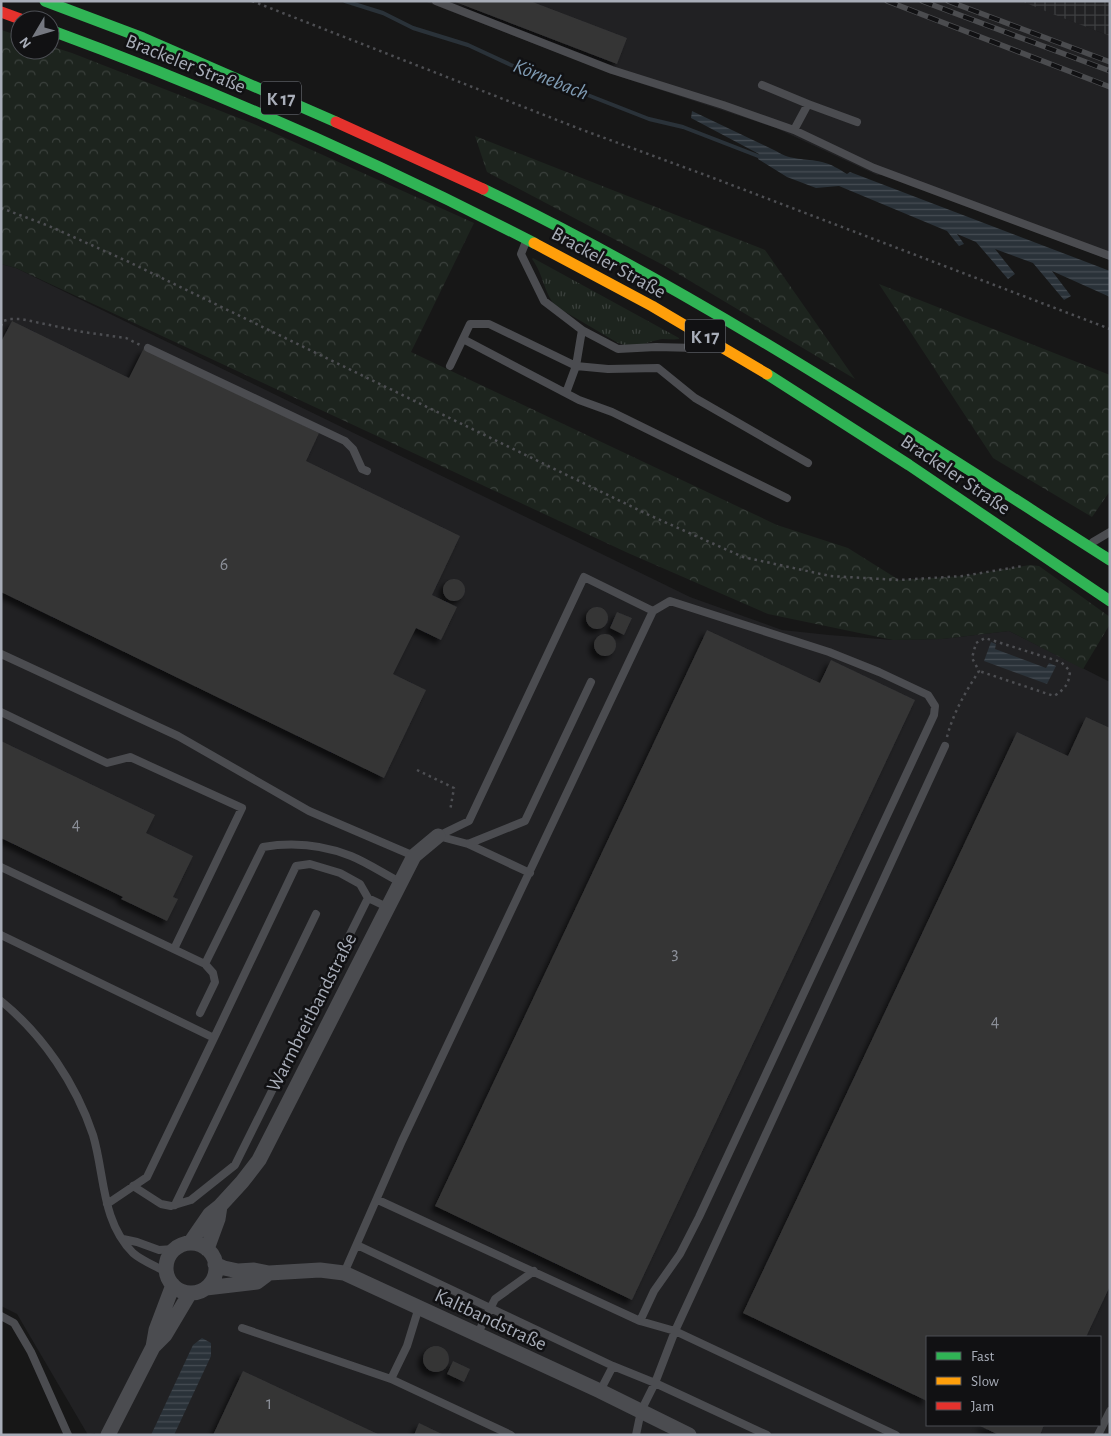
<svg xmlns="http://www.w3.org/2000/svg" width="1111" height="1436" font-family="'Alegreya Sans',sans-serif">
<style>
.built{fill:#212123;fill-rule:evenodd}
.industrial{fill:url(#industrial-grid)}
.grass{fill:url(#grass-tufts)}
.forest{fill:url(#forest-crowns)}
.water{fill:url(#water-rules)}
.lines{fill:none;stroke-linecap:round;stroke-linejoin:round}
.stream{stroke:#2a3239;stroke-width:4}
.building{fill:#353536;filter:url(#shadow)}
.path{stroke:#4d4e52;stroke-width:2.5;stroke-dasharray:2.5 4;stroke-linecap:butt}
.lane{stroke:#4b4c50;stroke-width:8}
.street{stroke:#4b4c50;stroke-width:15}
.fast{stroke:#30b455;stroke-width:11}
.slow{stroke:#ff9f0a;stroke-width:11}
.jam{stroke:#e5322d;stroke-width:11}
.rail-casing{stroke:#4b4c4f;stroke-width:5.5}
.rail{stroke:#111113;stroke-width:4;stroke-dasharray:11;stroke-linecap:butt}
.labels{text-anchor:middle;stroke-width:5;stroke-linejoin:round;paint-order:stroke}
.number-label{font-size:18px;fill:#8b8f98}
.shield{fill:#111113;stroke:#7b7e86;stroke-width:1}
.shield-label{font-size:19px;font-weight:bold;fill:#a8adb8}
.street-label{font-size:20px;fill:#a8adb8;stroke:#111113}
.water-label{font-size:21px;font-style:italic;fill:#7f9bb3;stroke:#111113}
</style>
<defs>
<pattern id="industrial-grid" width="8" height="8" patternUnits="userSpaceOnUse" patternTransform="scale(1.25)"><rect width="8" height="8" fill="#212123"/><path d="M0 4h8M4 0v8" fill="none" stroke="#3e3f41"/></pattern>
<pattern id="grass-tufts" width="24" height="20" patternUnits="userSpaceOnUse" patternTransform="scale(1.25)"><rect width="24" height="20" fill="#1d241e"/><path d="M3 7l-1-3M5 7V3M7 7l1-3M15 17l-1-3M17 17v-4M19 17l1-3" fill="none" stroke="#3b413d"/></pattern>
<pattern id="forest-crowns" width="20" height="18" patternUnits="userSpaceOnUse" patternTransform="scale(1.25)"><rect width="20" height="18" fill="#1d241e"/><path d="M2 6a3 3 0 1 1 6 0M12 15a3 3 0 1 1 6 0" fill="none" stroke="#3b413d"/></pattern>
<pattern id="water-rules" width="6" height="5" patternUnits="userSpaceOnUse" patternTransform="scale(1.25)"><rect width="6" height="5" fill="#2a3239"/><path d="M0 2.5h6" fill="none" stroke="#464d54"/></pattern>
<filter id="shadow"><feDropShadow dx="-4.5" dy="4.5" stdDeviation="2.5" flood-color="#0009"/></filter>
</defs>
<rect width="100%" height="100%" fill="#171717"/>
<path class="built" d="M424 1H1021L1110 36V260L884 175H877L776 128 621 77Z
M1 264 16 268 690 597 782 630 829 635 893 640 942 639 1009 631 1110 682V1435H95V1433L88 1435 17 1314 1 1306ZM927 1337H1100V1425H927Z"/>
<path class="industrial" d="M1021 1H1110V36L1050 13Z"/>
<path class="grass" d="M533 258 679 338V339C674 340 668 339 662 339 645 342 637 350 618 343L557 307C544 295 544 275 532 259Z"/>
<path class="forest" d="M1 30 20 36V50H50V46L72 53 254 124 474 223 411 352 777 525 848 548 899 580 963 576 1030 565 1039 566 1110 617V624L1083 669 1009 631 942 639 893 640 768 614 628 553 16 268 1 264Z
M475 136 765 250 855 379 665 266 487 172Z
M879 284 1110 375V491L1092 517 993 458Z"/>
<path class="water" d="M692 111 776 151C792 161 804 158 822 162 831 164 839 169 847 174L850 172 1110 271V297L1052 271 1071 296 1064 300 1033 263 995 249 1015 274 1008 279 976 242 957 234 964 244 959 246 947 231 839 186 816 188 787 177 758 159 759 154 691 118Z
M991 642 996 644 995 649 1046 668 1049 663 1056 666 1047 684 984 661Z
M202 1338 211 1343V1356L174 1435H151L193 1345Z"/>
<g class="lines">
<path class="stream" d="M345 1 383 13 413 28 468 45 511 65 649 119 683 127 758 156"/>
</g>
<path class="building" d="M453 1H530L627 38 617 64Z
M12 321 129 378 144 348 319 433 306 461 460 536 432 595 457 607 441 640 416 628 393 674 426 690 384 778 1 592V342Z
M443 590a11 11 0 1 1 22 0a11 11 0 1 1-22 0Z
M586 618a11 11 0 1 1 22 0a11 11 0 1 1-22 0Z
M617 612 632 618 624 635 610 628Z
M707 630 820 683 831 660 915 700 632 1300 435 1206Z
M594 645a11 11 0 1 1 22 0a11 11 0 1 1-22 0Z
M1086 717 1110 728V1286L1086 1337H927V1401L743 1313 1017 732 1068 756Z
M1 741 155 815 146 833 193 856 173 897 178 899 167 921 121 899 123 897 1 838Z
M423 1359a13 13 0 1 1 26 0a13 13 0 1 1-26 0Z
M453 1361 470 1369 464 1382 447 1374Z
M243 1371 380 1435H213Z
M419 1423 444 1435H414Z
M978 1425H1044L1040 1435H999Z"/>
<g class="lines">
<path class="path" d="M252 1 580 129 708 176 1110 329
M1 208 49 226 129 262 649 515 743 557 830 576 899 580 963 576 1023 566
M1 326 3 321 10 319H21L83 332 126 338 140 345
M947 737C953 713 966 691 979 671L972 658 976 643 985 638 1061 662 1070 671C1069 684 1065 689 1054 696L979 671
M417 770 454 788 450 811"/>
<path class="lane" d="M436 1 612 70 723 105 794 130 874 168 1110 256
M762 85 808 104
M794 130 808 104 857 122
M525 244 521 254 544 301 582 330 618 349 656 347 696 348 701 338
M463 339 579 400 612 412 787 498
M148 348 345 441 353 449 362 469 367 471
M450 366 470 324H489L576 366 582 330
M566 393 576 366 608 369 658 368 695 398 808 463
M1093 542 1110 532
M1 654 178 736 309 811 414 856
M1 712 107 763 130 757 242 808 174 949
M438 836 469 821 584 577 653 611 670 601 829 652 879 672 928 695 935 706 934 715 699 1217 680 1254 654 1291 640 1321
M438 836 468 844 525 821 591 682
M468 844 530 873
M1 867 205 964 213 973 215 982 200 1013
M368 898 387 907
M1 935 214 1038 147 1177 107 1204
M205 964 263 847C293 842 323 845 351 856 368 863 384 874 400 882
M1 1001C43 1035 76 1084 93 1135 105 1175 101 1221 133 1253 142 1261 156 1266 166 1272
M133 1186 161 1204 171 1206 191 1200 235 1165 368 898 360 884 340 873 310 864 296 866 214 1038
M378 1200 640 1321 675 1331 896 1435
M175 1205 316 914
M123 1239 137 1242 159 1250 174 1249
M357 1245 613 1366 655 1383 767 1435
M344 1273 402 1141 653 611
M1 1316 14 1323 31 1352 68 1435
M242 1328 391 1379 511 1435
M477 1335 495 1299 534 1271
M391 1379 407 1346 419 1307
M600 1391 613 1366
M636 1435 641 1411 655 1383 675 1331 945 746
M1098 1435 1110 1411"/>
<path class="street" d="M190 1243 210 1214 220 1206 242 1182 259 1160 414 856 438 836
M166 1268a25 25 0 1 1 50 0a25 25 0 1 1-50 0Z
M207 1249 218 1219 220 1206
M215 1264 224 1268 238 1271 254 1270 269 1273 320 1270 344 1273 600 1391 689 1435
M206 1288 257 1282 269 1273
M153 1347 156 1330 173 1285
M108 1435 153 1347 165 1335 190 1293"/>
<path class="fast" d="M45 1 143 38 336 122
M50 30C216 91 377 162 534 243
M483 189C701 294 906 430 1110 560
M767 374 909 465 1110 601"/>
<path class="slow" d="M534 243 652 306 767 374"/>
<path class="jam" d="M1 12 23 20
M336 122 483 189"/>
<g class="rail-casing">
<path id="rail" d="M887 1 1110 87
M922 1 1110 71
M948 1 1110 62"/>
</g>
<use href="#rail" class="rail"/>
</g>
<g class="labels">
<g class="number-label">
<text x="224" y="570">6</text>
<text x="76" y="830">4</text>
<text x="675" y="959">3</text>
<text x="995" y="1027">4</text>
<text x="269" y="1409">1</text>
</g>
<g class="shield">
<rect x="261" y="81.5" width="40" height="33" rx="4"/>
<rect x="685" y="319.5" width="40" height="33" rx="4"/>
</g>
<g class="shield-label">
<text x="281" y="105">K 17</text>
<text x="705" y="343">K 17</text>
</g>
<g class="street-label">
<text transform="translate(186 63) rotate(22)" y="7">Brackeler Straße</text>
<text transform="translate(609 262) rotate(29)" y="7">Brackeler Straße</text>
<text transform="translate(956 474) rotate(34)" y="7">Brackeler Straße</text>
<text transform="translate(311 1012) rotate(-63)" y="7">Warmbreitbandstraße</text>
<text transform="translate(491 1319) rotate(25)" y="7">Kaltbandstraße</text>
</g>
<g class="water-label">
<text transform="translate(551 79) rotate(22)" y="7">Körnebach</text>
</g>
</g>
<rect width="1111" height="1436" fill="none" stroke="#a8adb8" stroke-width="5"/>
<rect x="926" y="1336" width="175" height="90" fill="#111113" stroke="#4d4f55"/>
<rect x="936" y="1352" width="25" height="8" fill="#30b455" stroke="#4d4f55"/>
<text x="971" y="1361" font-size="15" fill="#a8adb8">Fast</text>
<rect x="936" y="1377" width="25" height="8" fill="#ff9f0a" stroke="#4d4f55"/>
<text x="971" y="1386" font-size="15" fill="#a8adb8">Slow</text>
<rect x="936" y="1402" width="25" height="8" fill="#e5322d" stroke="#4d4f55"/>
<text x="971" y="1411" font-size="15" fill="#a8adb8">Jam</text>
<g transform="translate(35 35) rotate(232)"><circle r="24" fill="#111113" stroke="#4d4f55"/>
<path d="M0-4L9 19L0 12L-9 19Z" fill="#757880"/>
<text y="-8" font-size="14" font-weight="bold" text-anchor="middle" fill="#a8adb8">N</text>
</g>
</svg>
